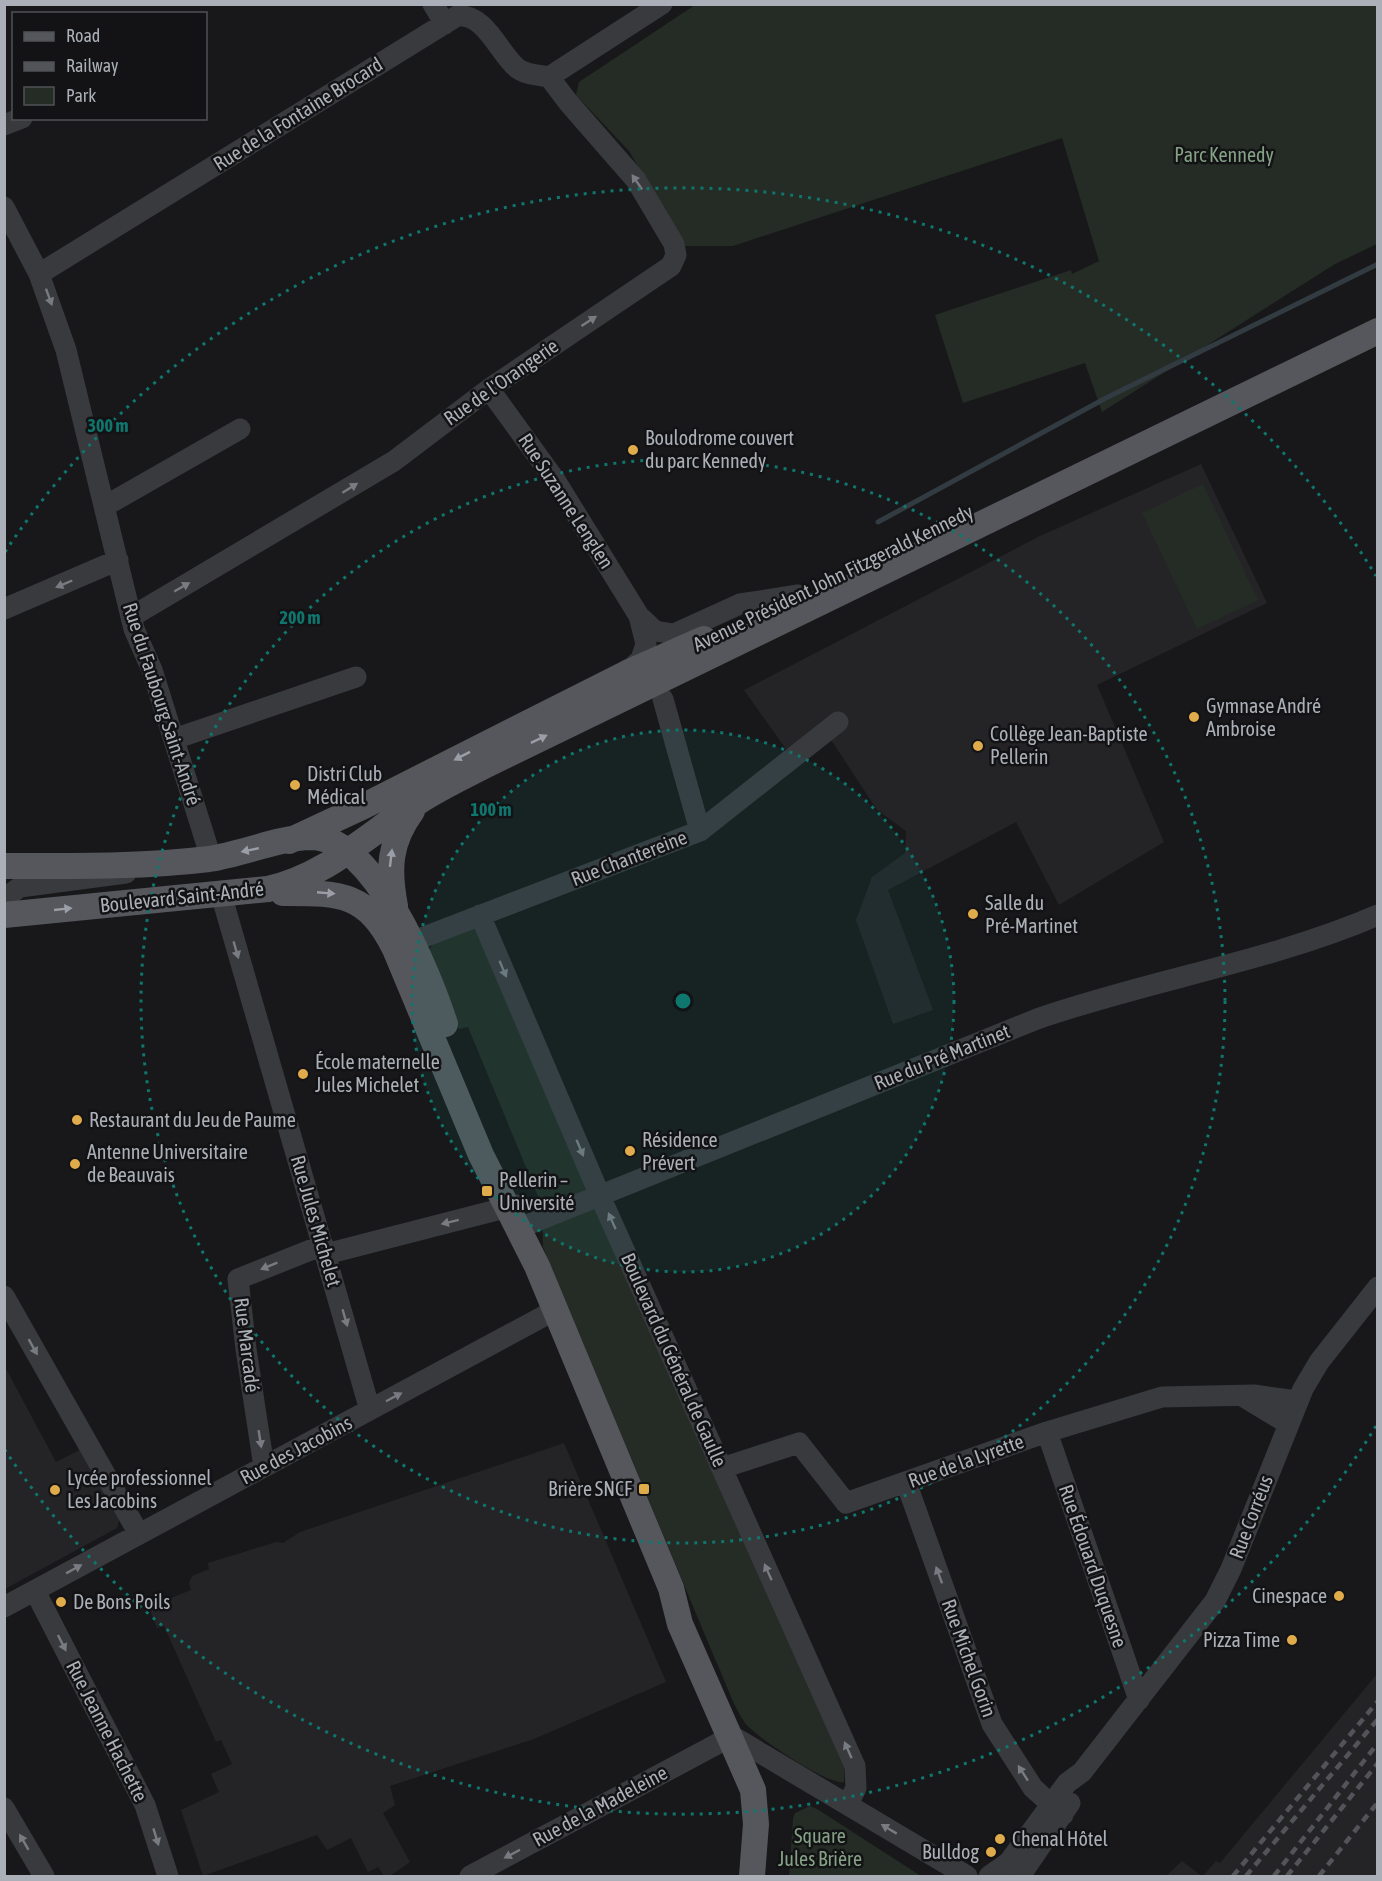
<svg xmlns="http://www.w3.org/2000/svg" width="1382" height="1881" font-family="'Asap Condensed',sans-serif">
<style>
.built{fill:#242427}
.green{fill:#242c25}
.lines{fill:none;stroke-linecap:round;stroke-linejoin:round}
.stream{stroke:#323b41;stroke-width:5}
.minor{stroke:#393a3e;stroke-width:21}
.major{stroke:#56575d;stroke-width:26}
.rail{stroke:#525459;stroke-width:4.5;stroke-dasharray:8 6;stroke-linecap:butt}
.oneway{fill:#787b81}
.oneway2{fill:#9a9ea6}
.ring{fill:none;stroke:#0f766e;stroke-width:3;stroke-dasharray:3 6}
.poi-dot{fill:#e0ab4a;stroke:#131315;stroke-width:2}
.labels{text-anchor:middle;stroke-width:5;stroke-linejoin:round;paint-order:stroke}
.street-label{font-size:20px;fill:#abb0b8;stroke:#131315}
.park-label{font-size:20px;fill:#85a186;stroke:#131315}
.poi-label{font-size:20px;fill:#abb0b8;stroke:#131315;text-anchor:start}
.centre{fill:#0f766e;stroke:#131315;stroke-width:3}
.ring-label{font-size:18px;text-anchor:middle;font-weight:bold;fill:#0f766e;stroke:#131315;stroke-width:5;stroke-linejoin:round;paint-order:stroke}
</style>
<rect width="100%" height="100%" fill="#18181a"/>
<path class="built" d="M1201 464 1267 603 1097 685 1164 842 1059 905 1016 822 888 890 933 1010 893 1024 856 920 872 877 905 853 906 831 877 810 822 726 788 752 744 690 1040 536Z
M4 1365 56 1462 82 1449 120 1517 117 1528 5 1589Z
M564 1443 666 1682 534 1739 390 1786 395 1805 383 1813 410 1862 390 1876H384L378 1867 368 1872 351 1838 327 1850 317 1835 203 1876 181 1810 219 1792 211 1774 232 1764 221 1740 216 1742 164 1626 157 1628 149 1607 191 1590 189 1583 192 1576 209 1569 208 1563 276 1542 283 1543 300 1532Z
M1377 1674V1876H1203L1216 1861 1220 1863Z
M1182 1861 1202 1876H1166Z"/>
<path class="green" d="M695 5H1377V244L1335 264 1102 412 1085 363 963 403 935 315 1071 270 1072 274 1099 261 1062 138 733 246H684L629 151 576 95 579 82Z
M1203 484 1258 600 1197 629 1142 513Z
M473 926 845 1758 844 1782C829 1786 756 1737 745 1723 732 1704 725 1680 715 1659L543 1247 542 1206 468 1027 459 1029 427 958C431 935 454 933 473 926Z
M810 1806 817 1809 921 1876H789L793 1819 795 1813Z"/>
<g class="lines">
<path class="stream" d="M878 522 1106 398 1378 264"/>
<path class="minor" d="M433 4 445 24
M549 77 662 4
M4 125 22 118
M4 207 39 274 66 350 134 629 152 670 211 858
M39 274 457 16C485 13 499 53 517 68 526 75 539 75 549 77
M489 389 555 480 639 616 646 644 641 659 627 673
M105 506 240 429
M4 609 118 560
M639 616 655 631 674 634 740 604 798 595
M131 617 394 461 489 389 671 266 676 255 674 244 636 180 568 102 549 77
M663 699 700 831
M174 739 356 677
M221 894 370 1410
M4 905 9 895 20 887 126 873
M480 915 604 1205 855 1766 856 1788 848 1804
M398 947 700 831 838 722
M517 1229 1037 1019C1149 980 1269 962 1378 915
M326 1254 516 1205
M4 1296 139 1534
M1244 1397 1287 1423
M1047 1432 1139 1700
M264 1467 246 1349 238 1279 323 1245
M722 1468 799 1443 846 1503 1047 1432 1162 1397 1254 1395 1297 1401
M906 1482 992 1724 1033 1788 1063 1815
M35 1591 145 1805 168 1876
M4 1607 555 1310
M4 1808 44 1876
M470 1876 732 1736 967 1876
M989 1876 1009 1862 1067 1783 1082 1772 1215 1601 1231 1569 1303 1389 1319 1362 1378 1287
M1020 1876 1070 1803"/>
<path class="major" d="M289 841 364 806 627 673 704 639
M4 866C72 866 142 867 209 859 243 854 277 838 311 837 374 837 429 974 445 1024
M283 893C340 893 367 892 395 949L481 1155 537 1266 671 1588 680 1624 753 1790 756 1824 752 1876
M395 906C388 869 389 842 412 811
M4 915 268 889C327 876 368 834 418 802 439 788 463 777 486 765L1378 331"/>
<path class="rail" d="M1233 1876 1378 1701
M1246 1876 1378 1719
M1274 1876 1378 1743
M1287 1876 1378 1763
M1319 1876 1378 1802"/>
</g>
<defs><path id="oneway-solid" d="M-6-.8H1V-3.2L6.5 0L1 3.2V.8H-6Z" transform="scale(1.5)"/></defs>
<g class="oneway">
<use href="#oneway-solid" transform="translate(637 182) rotate(-124)"/>
<use href="#oneway-solid" transform="translate(49 297) rotate(70)"/>
<use href="#oneway-solid" transform="translate(589 321) rotate(-33)"/>
<use href="#oneway-solid" transform="translate(350 488) rotate(-32)"/>
<use href="#oneway-solid" transform="translate(64 584) rotate(157)"/>
<use href="#oneway-solid" transform="translate(182 587) rotate(-30)"/>
<use href="#oneway-solid" transform="translate(236 950) rotate(74)"/>
<use href="#oneway-solid" transform="translate(503 969) rotate(67)"/>
<use href="#oneway-solid" transform="translate(580 1148) rotate(67)"/>
<use href="#oneway-solid" transform="translate(612 1221) rotate(-114)"/>
<use href="#oneway-solid" transform="translate(450 1222) rotate(166)"/>
<use href="#oneway-solid" transform="translate(269 1266) rotate(158)"/>
<use href="#oneway-solid" transform="translate(345 1318) rotate(74)"/>
<use href="#oneway-solid" transform="translate(33 1347) rotate(61)"/>
<use href="#oneway-solid" transform="translate(394 1397) rotate(-28)"/>
<use href="#oneway-solid" transform="translate(260 1439) rotate(81)"/>
<use href="#oneway-solid" transform="translate(74 1569) rotate(-29)"/>
<use href="#oneway-solid" transform="translate(768 1572) rotate(-114)"/>
<use href="#oneway-solid" transform="translate(939 1575) rotate(-110)"/>
<use href="#oneway-solid" transform="translate(62 1643) rotate(63)"/>
<use href="#oneway-solid" transform="translate(848 1750) rotate(-114)"/>
<use href="#oneway-solid" transform="translate(1023 1773) rotate(-123)"/>
<use href="#oneway-solid" transform="translate(889 1829) rotate(-149)"/>
<use href="#oneway-solid" transform="translate(156 1837) rotate(73)"/>
<use href="#oneway-solid" transform="translate(24 1842) rotate(-120)"/>
<use href="#oneway-solid" transform="translate(512 1854) rotate(152)"/>
</g>
<g class="oneway2">
<use href="#oneway-solid" transform="translate(539 739) rotate(-26)"/>
<use href="#oneway-solid" transform="translate(462 756) rotate(153)"/>
<use href="#oneway-solid" transform="translate(250 850) rotate(168)"/>
<use href="#oneway-solid" transform="translate(391 858) rotate(-83)"/>
<use href="#oneway-solid" transform="translate(326 893) rotate(5)"/>
<use href="#oneway-solid" transform="translate(63 909) rotate(-6)"/>
</g>
<circle cx="683" cy="1001" r="271" fill="#0f766e" fill-opacity=".12"/>
<g class="ring">
<circle cx="683" cy="1001" r="271"/>
<circle cx="683" cy="1001" r="542"/>
<path d="M1376 1426A813 813 0 0 1 5 1450M5 552A813 813 0 0 1 1376 576"/>
</g>
<g class="poi-dot">
<circle cx="633" cy="450" r="6"/>
<circle cx="1194" cy="717" r="6"/>
<circle cx="978" cy="746" r="6"/>
<circle cx="295" cy="785" r="6"/>
<circle cx="973" cy="914" r="6"/>
<circle cx="303" cy="1074" r="6"/>
<circle cx="77" cy="1120" r="6"/>
<circle cx="630" cy="1151" r="6"/>
<circle cx="75" cy="1164" r="6"/>
<rect x="481" y="1185" width="12" height="12" rx="3"/>
<rect x="638" y="1483" width="12" height="12" rx="3"/>
<circle cx="55" cy="1490" r="6"/>
<circle cx="1339" cy="1596" r="6"/>
<circle cx="61" cy="1602" r="6"/>
<circle cx="1292" cy="1640" r="6"/>
<circle cx="1000" cy="1839" r="6"/>
<circle cx="991" cy="1852" r="6"/>
</g>
<g class="labels">
<g class="street-label">
<text transform="translate(298 114) rotate(-32)" y="7">Rue de la Fontaine Brocard</text>
<text transform="translate(501 382) rotate(-35)" y="7">Rue de l'Orangerie</text>
<text transform="translate(566 501) rotate(57)" y="7">Rue Suzanne Lenglen</text>
<text transform="translate(833 578) rotate(-26)" y="7">Avenue Président John Fitzgerald Kennedy</text>
<text transform="translate(162 704) rotate(72)" y="7">Rue du Faubourg Saint-André</text>
<text transform="translate(629 858) rotate(-21)" y="7">Rue Chantereine</text>
<text transform="translate(182 897) rotate(-6)" y="7">Boulevard Saint-André</text>
<text transform="translate(942 1057) rotate(-22)" y="7">Rue du Pré Martinet</text>
<text transform="translate(316 1221) rotate(74)" y="7">Rue Jules Michelet</text>
<text transform="translate(247 1345) rotate(83)" y="7">Rue Marcadé</text>
<text transform="translate(674 1360) rotate(66)" y="7">Boulevard du Général de Gaulle</text>
<text transform="translate(296 1450) rotate(-28)" y="7">Rue des Jacobins</text>
<text transform="translate(966 1461) rotate(-20)" y="7">Rue de la Lyrette</text>
<text transform="translate(1251 1517) rotate(-69)" y="7">Rue Corréus</text>
<text transform="translate(1093 1566) rotate(71)" y="7">Rue Édouard Duquesne</text>
<text transform="translate(969 1658) rotate(70)" y="7">Rue Michel Gorin</text>
<text transform="translate(107 1731) rotate(63)" y="7">Rue Jeanne Hachette</text>
<text transform="translate(600 1806) rotate(-28)" y="7">Rue de la Madeleine</text>
</g>
<g class="park-label">
<text x="1224" y="162">Parc Kennedy</text>
<text x="820" y="1843">Square<tspan x="820" dy="23">Jules Brière</tspan></text>
</g>
<g class="poi-label">
<text x="645" y="445">Boulodrome couvert<tspan x="645" dy="23">du parc Kennedy</tspan></text>
<text x="1206" y="713">Gymnase André<tspan x="1206" dy="23">Ambroise</tspan></text>
<text x="990" y="741">Collège Jean-Baptiste<tspan x="990" dy="23">Pellerin</tspan></text>
<text x="307" y="781">Distri Club<tspan x="307" dy="23">Médical</tspan></text>
<text x="985" y="910">Salle du<tspan x="985" dy="23">Pré-Martinet</tspan></text>
<text x="315" y="1069">École maternelle<tspan x="315" dy="23">Jules Michelet</tspan></text>
<text x="89" y="1127">Restaurant du Jeu de Paume</text>
<text x="642" y="1147">Résidence<tspan x="642" dy="23">Prévert</tspan></text>
<text x="87" y="1159">Antenne Universitaire<tspan x="87" dy="23">de Beauvais</tspan></text>
<text x="499" y="1187">Pellerin –<tspan x="499" dy="23">Université</tspan></text>
<text x="67" y="1485">Lycée professionnel<tspan x="67" dy="23">Les Jacobins</tspan></text>
<text x="632" y="1496" text-anchor="end">Brière SNCF</text>
<text x="1327" y="1603" text-anchor="end">Cinespace</text>
<text x="73" y="1609">De Bons Poils</text>
<text x="1280" y="1647" text-anchor="end">Pizza Time</text>
<text x="1012" y="1846">Chenal Hôtel</text>
<text x="979" y="1859" text-anchor="end">Bulldog</text>
</g>
</g>
<circle cx="683" cy="1001" r="9" class="centre"/>
<g class="ring-label">
<text x="108" y="432">300 m</text>
<text x="300" y="624">200 m</text>
<text x="491" y="816">100 m</text>
</g>
<rect width="1382" height="1881" fill="none" stroke="#abb0b8" stroke-width="12"/>
<rect x="12" y="12" width="195" height="108" fill="#131315" stroke="#505256" stroke-width="1.5"/>
<rect x="24" y="32" width="30" height="9" fill="#56575d" stroke="#505256" stroke-width="1.5"/>
<text x="66" y="42" font-size="18" fill="#abb0b8">Road</text>
<rect x="24" y="62" width="30" height="9" fill="#525459" stroke="#505256" stroke-width="1.5"/>
<text x="66" y="72" font-size="18" fill="#abb0b8">Railway</text>
<rect x="24" y="87" width="30" height="18" fill="#242c25" stroke="#505256" stroke-width="1.5"/>
<text x="66" y="102" font-size="18" fill="#abb0b8">Park</text>
</svg>
